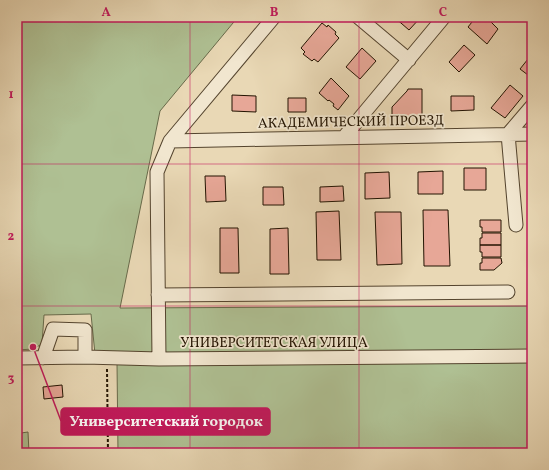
<svg xmlns="http://www.w3.org/2000/svg" width="549" height="470" font-family="Vollkorn,serif">
<style>
.green{fill:#afc093;stroke:#686a4a}
.building{fill:#e7a797;stroke:#221301}
.lines{fill:none;stroke-linecap:round;stroke-linejoin:round}
.minor-casing{stroke:#54442e;stroke-width:15}
.path{stroke:#221301;stroke-width:2;stroke-dasharray:3 2;stroke-linecap:butt}
.minor{stroke:#f1e6cf;stroke-width:13}
.grid{fill:none;stroke:#c2185b;stroke-width:1;stroke-opacity:0.55}
.labels{text-anchor:middle;stroke-width:3.5;stroke-linejoin:round;paint-order:stroke}
.street-label{font-size:14px;fill:#221301;stroke:#f1e6cf}
.leader{fill:none;stroke:#c2185b;stroke-width:1.5}
.callout-dot{fill:#c2185b;stroke:#f1e6cf;stroke-width:1.5}
.callout{fill:#c2185b;stroke:#c2185b;stroke-width:1.5}
.callout-label{font-size:15px;text-anchor:middle;font-weight:bold;fill:#fff}
.neatline{fill:none;stroke:#c2185b;stroke-width:1.5}
.grid-label{font-size:13px;text-anchor:middle;font-weight:bold;fill:#c2185b}
</style>
<rect width="100%" height="100%" fill="#e9d8b5"/>
<filter id="stains"><feTurbulence type="fractalNoise" baseFrequency=".005" numOctaves="4"/><feColorMatrix values="0 0 0 0 .2 0 0 0 0 .09 0 0 0 0 .02 0 0 0 .5 -.17"/></filter>
<radialGradient id="worn" r=".72"><stop offset=".6" stop-color="#630" stop-opacity="0"/><stop offset="1" stop-color="#630" stop-opacity=".3"/></radialGradient>
<path class="green" d="M17 17H238L160 111 120 308 532 306V453H118L117 363 95 354 91 314 44 315 42 344 33 349 17 350Z
M28 432 29 453H21V433Z"/>
<path class="building" d="M394 17H421L409 30Z
M476 17H486L498 29 487 44 468 27Z
M322 23 327 27 328 25 336 32 335 34 339 38 318 62 314 59 312 61 303 54 305 52 301 48Z
M464 45 475 55 459 72 449 62Z
M362 48 376 61 360 79 346 67Z
M532 54V78L520 69Z
M331 78 349 96 338 110 333 106 334 104 329 100 328 101 319 93Z
M510 85 523 96 505 118 491 108Z
M408 89H422V117H392V107L407 91Z
M232 95 256 96V112L232 111Z
M451 96H474V110L451 111Z
M288 98H306V112H288Z
M464 168H486V190H464Z
M443 171V194H418V172Z
M389 172 390 198 365 199V173Z
M205 176H225L226 201 206 202Z
M343 186 344 201 320 202V187Z
M263 187H283L284 205H263Z
M423 210H448L450 266H424Z
M339 211 341 260H317L316 212Z
M375 212H401L402 264 377 265Z
M480 220H501V232H482V227H480Z
M220 228H238L239 273H220Z
M288 228 289 274H270V229Z
M482 233H501V245H480V238H482Z
M480 245H501V257H482V252H480Z
M482 258H501L502 263 494 270H480V263H482Z
M62 385 63 397 44 399 43 387Z"/>
<g class="lines">
<g class="minor-casing">
<path id="minor" d="M358 17 409 60
M344 137 444 17
M170 141 532 134
M516 225 508 134 532 106
M158 295 508 292
M17 358 85 357 159 359 532 356
M43 358 53 329 85 330V357
M159 359 157 172 170 141 274 17"/>
</g>
<path class="path" d="M107 369 108 453"/>
<use href="#minor" class="minor"/>
</g>
<path class="grid" d="M190 17V453M359 17V453M17 164H532M17 306H532"/>
<g class="labels">
<g class="street-label">
<text transform="translate(351 121) rotate(-1)" y="5">АКАДЕМИЧЕСКИЙ ПРОЕЗД</text>
<text x="274" y="347">УНИВЕРСИТЕТСКАЯ УЛИЦА</text>
</g>
</g>
<path class="leader" d="M33 347L61 421"/>
<circle class="callout-dot" cx="33" cy="347" r="4"/>
<rect class="callout" x="61" y="408" width="209" height="27" rx="4"/>
<g class="callout-label">
<text x="166" y="426">Университетский городок</text>
</g>
<rect width="549" height="470" fill="none" stroke="#e9d8b5" stroke-width="44"/>
<rect x="22" y="22" width="505" height="426" class="neatline"/>
<g class="grid-label">
<text x="106" y="16">A</text>
<text x="274" y="16">B</text>
<text x="443" y="16">C</text>
<text x="11" y="98">1</text>
<text x="11" y="240">2</text>
<text x="11" y="382">3</text>
</g>
<rect width="100%" height="100%" filter="url(#stains)"/>
<rect width="100%" height="100%" fill="url(#worn)"/>
</svg>
